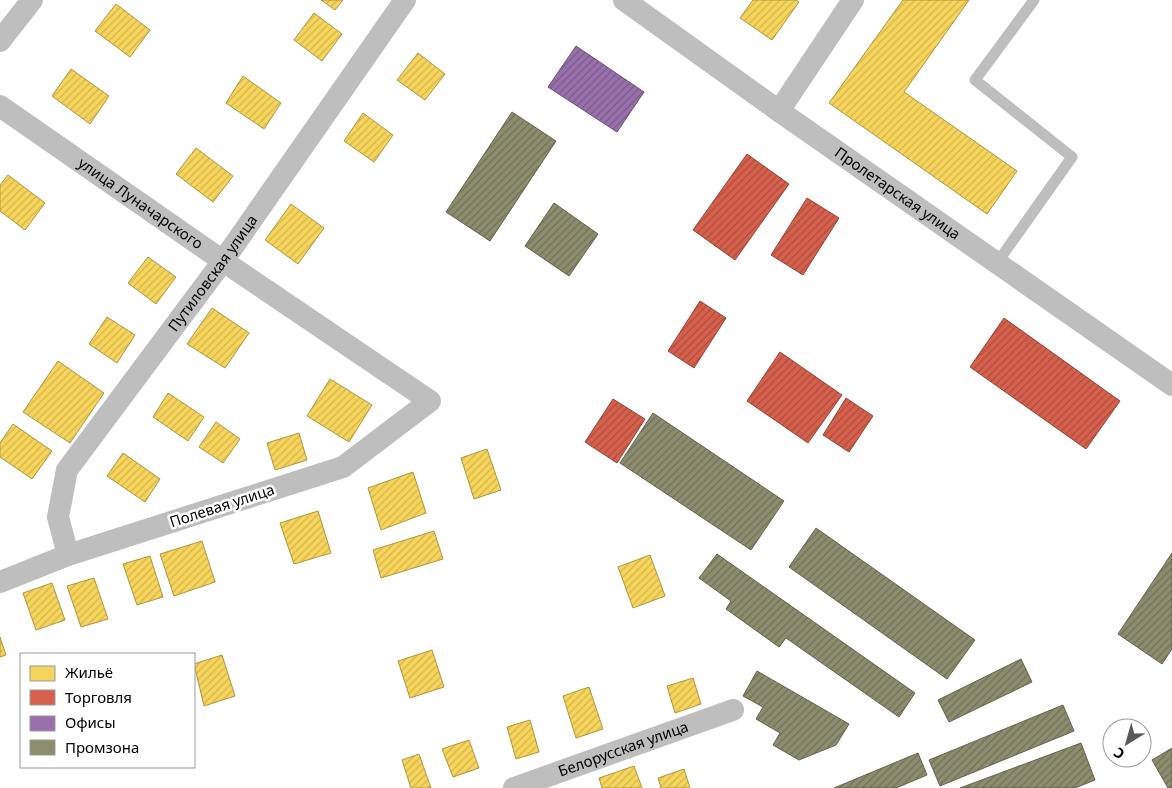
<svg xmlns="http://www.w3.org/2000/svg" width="1172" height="788" font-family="'Noto Sans',sans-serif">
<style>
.homes{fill:url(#homes-hatch);stroke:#ac9540}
.shops{fill:url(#shops-hatch);stroke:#964336}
.offices{fill:url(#offices-hatch);stroke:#6b4e78}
.industry{fill:url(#industry-hatch);stroke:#62624d}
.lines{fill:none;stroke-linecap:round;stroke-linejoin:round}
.lane{stroke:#bebebe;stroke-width:11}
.street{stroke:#bebebe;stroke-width:22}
.labels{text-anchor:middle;stroke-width:5;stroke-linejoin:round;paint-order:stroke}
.street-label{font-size:15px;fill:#000;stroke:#fff}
</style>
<defs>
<pattern id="homes-hatch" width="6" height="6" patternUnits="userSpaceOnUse" patternTransform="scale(1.25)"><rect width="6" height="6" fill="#f6d55c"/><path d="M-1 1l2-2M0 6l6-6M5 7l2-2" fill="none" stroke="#d1b54e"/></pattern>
<pattern id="shops-hatch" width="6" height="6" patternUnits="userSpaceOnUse" patternTransform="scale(1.25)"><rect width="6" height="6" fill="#d6604d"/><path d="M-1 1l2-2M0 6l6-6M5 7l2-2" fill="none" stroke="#ab4d3e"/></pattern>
<pattern id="offices-hatch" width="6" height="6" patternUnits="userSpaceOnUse" patternTransform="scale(1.25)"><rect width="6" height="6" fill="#9970ab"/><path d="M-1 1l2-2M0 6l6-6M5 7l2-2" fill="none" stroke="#7a5a89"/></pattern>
<pattern id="industry-hatch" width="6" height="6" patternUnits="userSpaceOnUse" patternTransform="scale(1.25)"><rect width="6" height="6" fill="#8c8c6e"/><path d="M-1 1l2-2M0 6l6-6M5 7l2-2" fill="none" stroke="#707058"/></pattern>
</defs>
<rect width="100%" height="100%" fill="#fff"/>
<path class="homes" d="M321 0H343L335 10Z
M753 0H796L799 2 772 40 740 18Z
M903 0H969L904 92 1017 171 987 214 829 103Z
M116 4 150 30 130 57 95 31Z
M314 13 342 34 322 61 294 40Z
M418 53 445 74 425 100 397 80Z
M71 69 109 96 90 124 52 96Z
M243 76 281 103 264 129 226 103Z
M363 113 393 135 374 162 344 141Z
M196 148 233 176 213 202 176 174Z
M8 175 45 203 25 230 0 211V185Z
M291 204 324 228 298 264 265 240Z
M148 257 176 277 156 304 128 283Z
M212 308 249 333 225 368 187 344Z
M107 317 135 335 117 363 89 344Z
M58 361 104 393 70 443 23 412Z
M330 379 372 405 349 442 307 416Z
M168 393 204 417 188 441 153 417Z
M216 422 240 439 223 463 199 447Z
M13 424 52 451 32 479 0 457V443Z
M299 433 307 460 275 470 267 443Z
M487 449 501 490 474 499 461 458Z
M123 453 160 479 145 502 107 476Z
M413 472 426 513 381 530 368 488Z
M318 511 331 553 294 564 280 523Z
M434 531 443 559 381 578 373 550Z
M202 541 215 582 174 596 160 554Z
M650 555 665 596 633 608 618 567Z
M150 556 163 597 137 605 123 564Z
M94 578 108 619 81 627 67 586Z
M52 583 65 620 36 630 23 593Z
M0 637 6 655 0 657Z
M432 650 444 687 410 698 398 661Z
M222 655 235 696 204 706 194 664Z
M693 678 701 704 675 713 667 686Z
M589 687 603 729 576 738 563 696Z
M530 720 539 752 516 759 507 727Z
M469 740 479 768 453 777 442 749Z
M419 754 431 788H411L402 760Z
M634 766 642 788H602L599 778Z
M684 769 690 788H661L658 778Z"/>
<path class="shops" d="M747 154 789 184 735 260 693 230Z
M807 198 839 218 803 275 771 255Z
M700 301 726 318 694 368 668 351Z
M1004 318 1120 401 1086 449 970 367Z
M780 352 842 395 808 443 747 401Z
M846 398 873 416 849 452 823 435Z
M613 399 645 419 617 463 585 442Z"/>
<path class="offices" d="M576 46 644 92 617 132 548 87Z"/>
<path class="industry" d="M512 112 556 141 490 241 446 212Z
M554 203 598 234 569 276 525 246Z
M653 413 784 501 751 550 620 463Z
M816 528 975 640 947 679 789 567Z
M1172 553V649L1162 664 1118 634Z
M717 554 915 693 899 717 786 638 779 647 726 609 731 601 699 578Z
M1021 659 1032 682 949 722 938 700Z
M757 671 849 724 836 745 799 760 773 745 780 733 756 719 763 707 743 696Z
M1063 705 1074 731 940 786 929 760Z
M1081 743 1095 780 1075 788H960Z
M1172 748V788H1168L1152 760Z
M918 753 927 775 896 788H834Z"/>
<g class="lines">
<path class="lane" d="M997 263 1072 157 975 80 1034 0"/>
<g class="street">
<path id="s1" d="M624 0 779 111 1172 385"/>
<path d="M0 41 32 0"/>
<path id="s2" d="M0 106 223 261 430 401 343 467 68 555 0 582"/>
<path d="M779 111 853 0"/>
<path id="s3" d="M68 555 58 517 67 470 223 261 405 0"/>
<path id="s4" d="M514 788 733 710"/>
</g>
</g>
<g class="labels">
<g class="street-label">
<text dy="5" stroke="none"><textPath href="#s1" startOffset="335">Пролетарская улица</textPath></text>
<text dy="5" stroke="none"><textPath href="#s2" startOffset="171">улица Луначарского</textPath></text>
<text dy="5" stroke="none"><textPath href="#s3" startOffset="332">Путиловская улица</textPath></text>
<text transform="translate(222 506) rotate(-18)" y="5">Полевая улица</text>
<text dy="5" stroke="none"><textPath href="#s4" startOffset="116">Белорусская улица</textPath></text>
</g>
</g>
<rect x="20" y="653" width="175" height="115" fill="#ffffff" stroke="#999999"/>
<rect x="30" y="666" width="25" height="15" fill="#f6d55c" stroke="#999999"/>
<text x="65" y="678" font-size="15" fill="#000000">Жильё</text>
<rect x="30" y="690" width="25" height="15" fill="#d6604d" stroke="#999999"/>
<text x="65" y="703" font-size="15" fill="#000000">Торговля</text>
<rect x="30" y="716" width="25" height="15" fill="#9970ab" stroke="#999999"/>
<text x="65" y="728" font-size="15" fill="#000000">Офисы</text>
<rect x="30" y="740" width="25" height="15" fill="#8c8c6e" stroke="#999999"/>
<text x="65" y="753" font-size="15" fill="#000000">Промзона</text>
<g transform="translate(1127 743) rotate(217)"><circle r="24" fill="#ffffff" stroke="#999999"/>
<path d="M0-4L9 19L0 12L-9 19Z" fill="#595959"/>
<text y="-8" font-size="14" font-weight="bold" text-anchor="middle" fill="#000000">С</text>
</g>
</svg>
